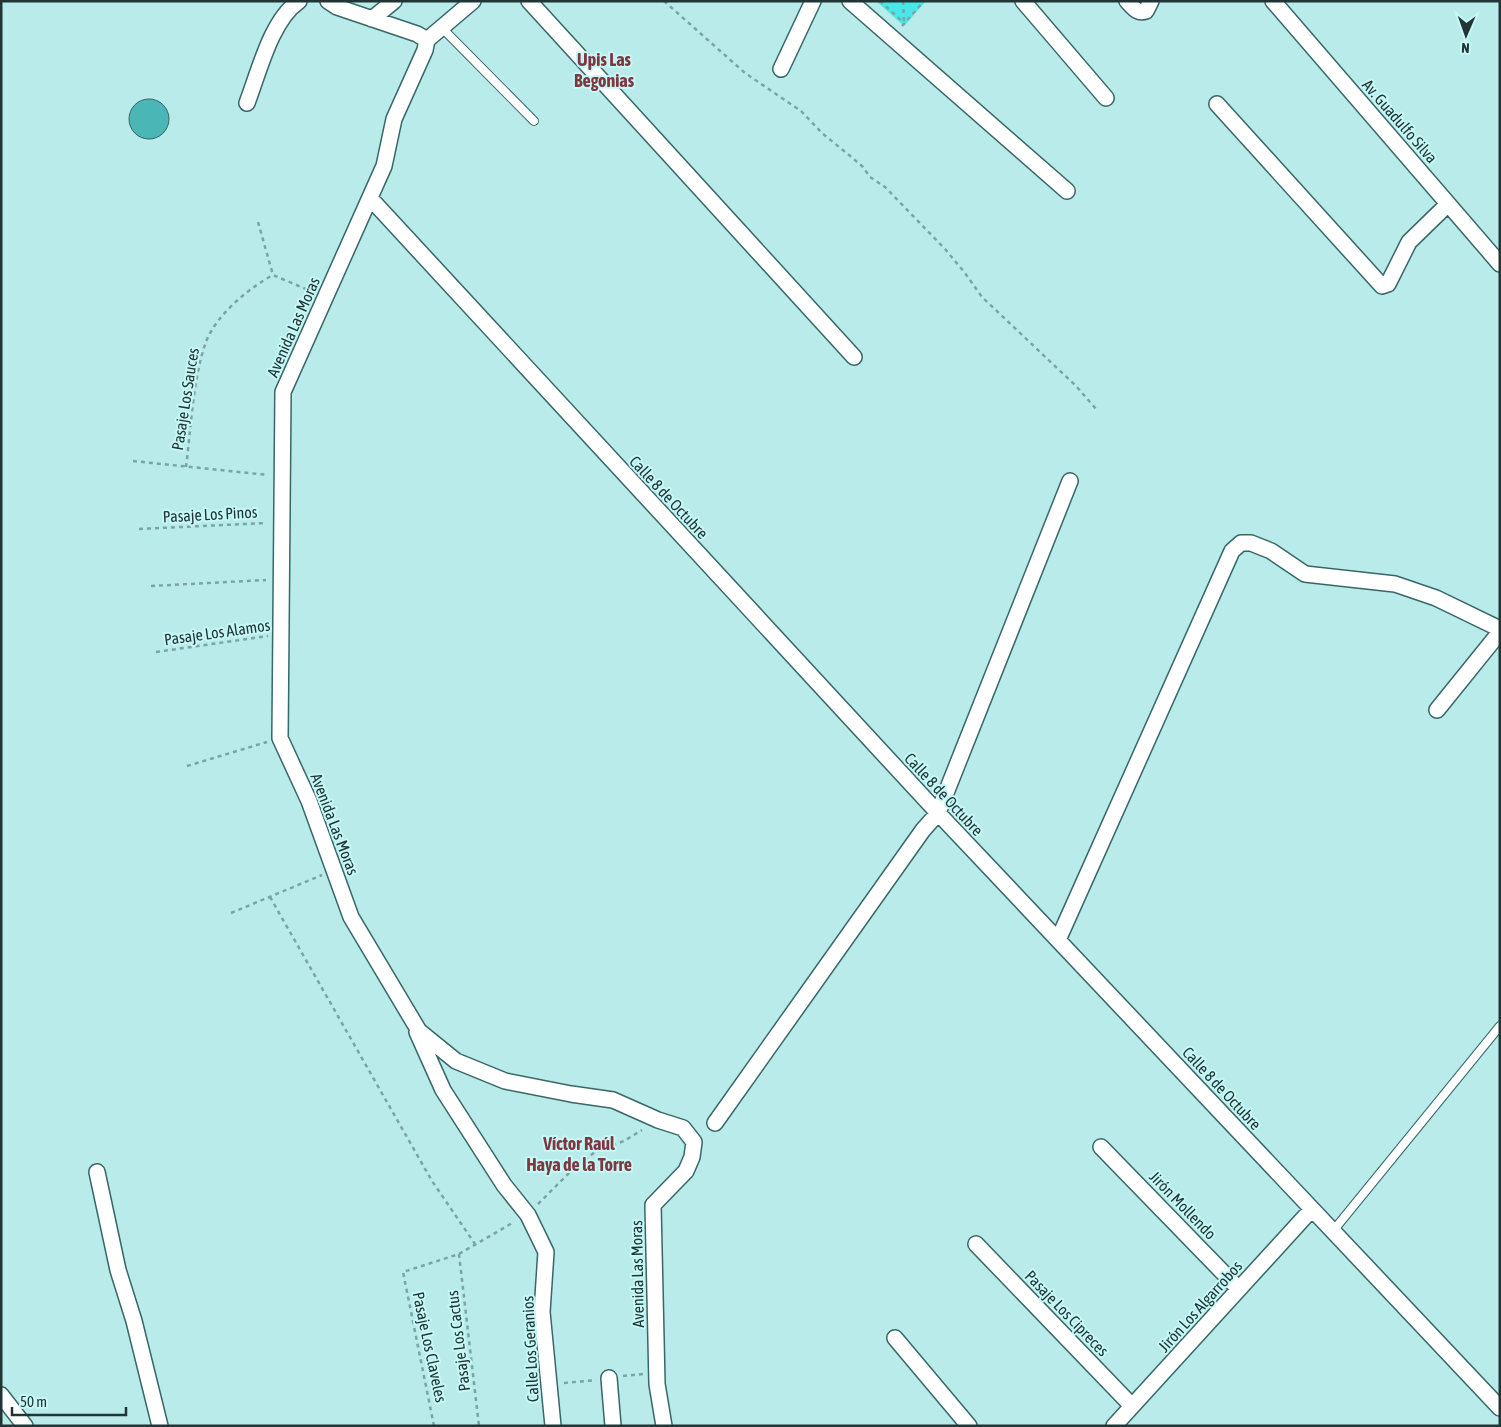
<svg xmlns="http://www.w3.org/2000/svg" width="1501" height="1427" font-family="'Asap Condensed',sans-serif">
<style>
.green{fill:#48e8e9}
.building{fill:#4bb6b6;stroke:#356564}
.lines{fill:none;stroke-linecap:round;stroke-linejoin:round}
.service-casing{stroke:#386767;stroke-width:10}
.minor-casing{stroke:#386767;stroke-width:18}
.path{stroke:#7da4a4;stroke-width:2.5;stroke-dasharray:4 4;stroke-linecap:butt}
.service{stroke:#fff;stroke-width:8}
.minor{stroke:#fff;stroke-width:15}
.labels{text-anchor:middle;stroke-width:4;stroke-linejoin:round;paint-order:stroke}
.street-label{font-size:16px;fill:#213535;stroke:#c5f8f7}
.neighbourhood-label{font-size:18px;font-weight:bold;fill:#7f373f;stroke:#c5f8f7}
</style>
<rect width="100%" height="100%" fill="#b8ebea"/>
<path class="green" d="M876 1H926L904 26Z"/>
<path class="building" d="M129 119a20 20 0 1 1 40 0a20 20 0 1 1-40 0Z"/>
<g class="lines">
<g class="service-casing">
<path id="service" d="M442 28 534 121
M1333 1231 1500 1026"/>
</g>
<g class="minor-casing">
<path id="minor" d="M328 1 337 7 417 34 427 40
M529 1 854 357
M850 1 1067 191
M1023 1 1106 98
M1127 1C1133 7 1137 14 1146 11L1151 1
M1273 1 1500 264
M372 19 394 1
M427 40 425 50 394 119 384 166 283 392 280 738 309 801 351 917 419 1031 456 1061 505 1081 571 1094 613 1100 658 1120 683 1128 694 1142 692 1157 686 1171 653 1205 657 1384 664 1426
M427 40 473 1
M781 69 813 1
M247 103C259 72 271 20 299 1
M1217 104 1382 286 1388 284 1409 242 1448 204
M370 198 938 813 1500 1408
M1437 710 1500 632
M1058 940 1232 551 1241 543H1251L1271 551 1305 574 1395 584 1436 598 1500 629
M417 1032 443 1090 504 1185 528 1215 546 1252 542 1312 553 1426
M715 1123 923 830 938 813 1070 481
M1101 1147 1239 1289
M97 1172 118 1270 134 1321 160 1426
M976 1244 1132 1406
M895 1338 969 1426
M609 1378 613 1426
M1 1395 25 1426
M1114 1426 1312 1209"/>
</g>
<path class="path" d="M664 1 745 73 801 111 823 134 849 155 863 167 870 177 885 187 945 249 965 273 982 297 1076 386 1097 410
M880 1 904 23
M903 1 904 22
M902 26 924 1
M258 222 273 275 313 292
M133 461 268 475
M186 467C191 429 193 377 206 342 216 315 249 288 273 275
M139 529 266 523
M151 586 266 580
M156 652 268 636
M187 766 267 742
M270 897 432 1181 475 1244
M231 913 322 875
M538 1204 568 1174 596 1151 624 1141 642 1130
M459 1254 479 1426
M623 1376 643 1374
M564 1383 596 1380
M434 1426 403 1272 459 1254 514 1222"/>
<use href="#service" class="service"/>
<use href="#minor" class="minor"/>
</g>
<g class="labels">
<g class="street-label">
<text transform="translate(1400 121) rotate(49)" y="6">Av. Guadulfo Silva</text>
<text transform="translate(293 327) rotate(-66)" y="6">Avenida Las Moras</text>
<text transform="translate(185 399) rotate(-81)" y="6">Pasaje Los Sauces</text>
<text transform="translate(669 497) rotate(47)" y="6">Calle 8 de Octubre</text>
<text transform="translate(210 514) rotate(-3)" y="6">Pasaje Los Pinos</text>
<text transform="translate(217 632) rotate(-8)" y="6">Pasaje Los Alamos</text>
<text transform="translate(944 794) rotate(47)" y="6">Calle 8 de Octubre</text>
<text transform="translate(335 824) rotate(69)" y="6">Avenida Las Moras</text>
<text transform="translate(1222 1088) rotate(47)" y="6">Calle 8 de Octubre</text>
<text transform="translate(1183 1205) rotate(46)" y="6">Jirón Mollendo</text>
<text transform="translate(637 1274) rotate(-91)" y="6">Avenida Las Moras</text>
<text transform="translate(1200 1306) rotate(-48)" y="6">Jirón Los Algarrobos</text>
<text transform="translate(1067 1313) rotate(46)" y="6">Pasaje Los Cipreces</text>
<text transform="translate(458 1341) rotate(-97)" y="6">Pasaje Los Cactus</text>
<text transform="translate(430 1347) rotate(78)" y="6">Pasaje Los Claveles</text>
<text transform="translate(530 1349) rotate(-93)" y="6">Calle Los Geranios</text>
</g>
<g class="neighbourhood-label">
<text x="604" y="66">Upis Las<tspan x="604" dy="21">Begonias</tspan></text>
<text x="579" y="1150">Víctor Raúl<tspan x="579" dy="21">Haya de la Torre</tspan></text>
</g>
</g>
<rect width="1501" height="1427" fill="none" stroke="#213535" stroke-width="5"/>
<g transform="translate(1466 35) rotate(182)" stroke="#c5f8f7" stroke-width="4" paint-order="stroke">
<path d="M0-4L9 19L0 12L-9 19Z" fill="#213535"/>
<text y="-8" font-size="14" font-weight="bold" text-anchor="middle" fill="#213535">N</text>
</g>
<path d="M12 1407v8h114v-8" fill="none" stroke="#213535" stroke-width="2.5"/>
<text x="20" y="1407" font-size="15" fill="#213535" stroke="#c5f8f7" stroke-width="4" paint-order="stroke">50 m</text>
</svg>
